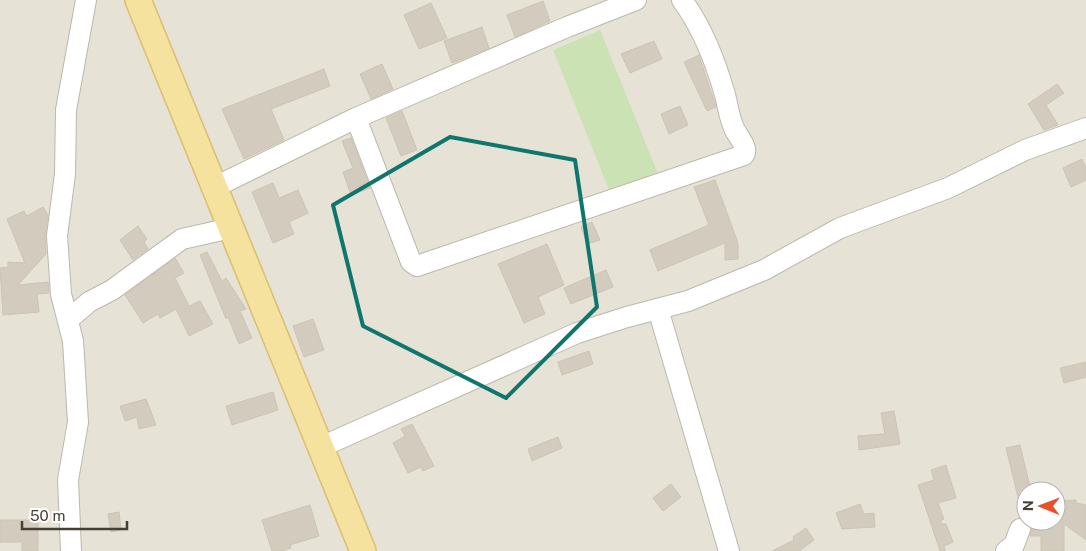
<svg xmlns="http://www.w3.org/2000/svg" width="1086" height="551" font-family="'Public Sans',sans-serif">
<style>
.residential{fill:#e6e2d6;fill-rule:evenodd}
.green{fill:#cbe3b4}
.building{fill:#d3ccbe;stroke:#cdc4b2}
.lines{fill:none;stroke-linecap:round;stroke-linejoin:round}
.minor-casing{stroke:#bdb8ab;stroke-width:22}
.major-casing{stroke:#d9bf6f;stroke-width:28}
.minor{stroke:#fff;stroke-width:20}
.major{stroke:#f5e29e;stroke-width:25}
.marked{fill:none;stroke:#0f766e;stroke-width:4;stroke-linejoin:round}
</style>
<rect width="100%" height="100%" fill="#f2f0e8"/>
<path class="residential" d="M0 0H1086V551H0ZM1026 491H1056V521H1026Z"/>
<path class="green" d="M600 30 660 179 611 195 553 50Z"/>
<path class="building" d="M543 1 550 21 515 37 507 15Z
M431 3 447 38 419 49 404 15Z
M482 27 489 48 452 63 444 41Z
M654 41 662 59 630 73 621 54Z
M699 55 716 107 707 111 684 62Z
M382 64 393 89 371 99 360 74Z
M324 69 330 86 271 109 284 140 244 159 222 109Z
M1057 84 1064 93 1046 105 1058 125 1044 130 1028 104Z
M680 106 688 125 669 134 661 114Z
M402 111 417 150 401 156 386 118Z
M351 138 370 188 351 195 343 172 353 168 342 141Z
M1082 159 1086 168V180L1071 187 1063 168Z
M715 180 738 243V259L725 260V243L658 271 650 250 709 225 694 187Z
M273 183 279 198 298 190 308 213 289 222 294 234 273 243 252 192Z
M43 207 48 215 45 235 46 254 18 285 48 282 49 293 37 294 39 312 3 315 0 268 8 267V262L25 263 7 219 24 211 27 216Z
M592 222 600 240 587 244 581 227Z
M138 226 147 239 144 242 148 249 133 260 120 240Z
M547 244 564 285 538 297 545 314 524 323 498 264Z
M207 252 222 281 226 278 246 309 240 311 252 338 239 344 228 317 226 319 200 255Z
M175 258 184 273 175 278 189 306 200 301 213 324 189 336 176 309 160 318 158 314 143 323 125 295Z
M606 270 613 287 571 304 564 288Z
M313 319 324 350 304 357 293 326Z
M589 351 593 364 562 375 558 362Z
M1086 362V377L1064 383 1060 368Z
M273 392 278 410 232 425 226 406Z
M146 399 156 425 139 429 137 417 125 421 120 406Z
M894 411 900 444 859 450 858 436 885 434 881 413Z
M412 424 434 466 423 471 421 467 408 473 393 443 405 436 401 429Z
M558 437 562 448 532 461 528 449Z
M1020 445 1031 491H1026V513H1022L1006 448Z
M946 465 956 498 938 503 944 519 941 520V524H946L953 542 944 546 945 551H940L918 485 934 480 931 470Z
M671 484 681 497 663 511 653 498Z
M1076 500V503L1086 505V540L1064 524V551H1041V536H1030L1032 528 1030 523 1060 521 1056 518V501Z
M860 504 864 514 874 513 875 527 842 529 836 513Z
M310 505 319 536 290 545 291 548 282 551H272L262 520Z
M119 512 121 530 111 532 108 514Z
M0 520H38V551H22V542H0Z
M806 528 814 540 799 551H772L794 540 793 537Z"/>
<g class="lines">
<g class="minor-casing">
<path id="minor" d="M356 118 411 262 417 266 744 155C749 147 737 136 734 128 729 117 728 106 725 95 716 63 702 27 682 0
M215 187 356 118 567 27 636 0
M658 309 729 551
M68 320 89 302 112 290 182 239 231 228
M321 447 577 333 627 317 688 301 764 270 840 228 948 188 1025 150 1086 128
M71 551 68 480 78 422 73 341 61 294 57 236 65 174 66 110 86 0
M1006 551 1014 545 1020 529"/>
</g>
<g class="major-casing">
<path id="major" d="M138 0 363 551"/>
</g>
<use href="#minor" class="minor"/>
<use href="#major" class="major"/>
</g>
<path class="marked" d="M450 137 575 160 597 307 506 398 363 326 333 205Z"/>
<g transform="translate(1041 506) rotate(271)"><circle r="24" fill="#ffffff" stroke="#b5b3af"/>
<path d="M0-4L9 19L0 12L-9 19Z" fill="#e7522a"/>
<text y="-8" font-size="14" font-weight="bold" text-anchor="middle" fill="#454037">N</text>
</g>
<path d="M22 521v8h105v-8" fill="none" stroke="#454037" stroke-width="2.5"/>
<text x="30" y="521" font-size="15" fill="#454037" stroke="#ffffff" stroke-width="4" paint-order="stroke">50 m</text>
</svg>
